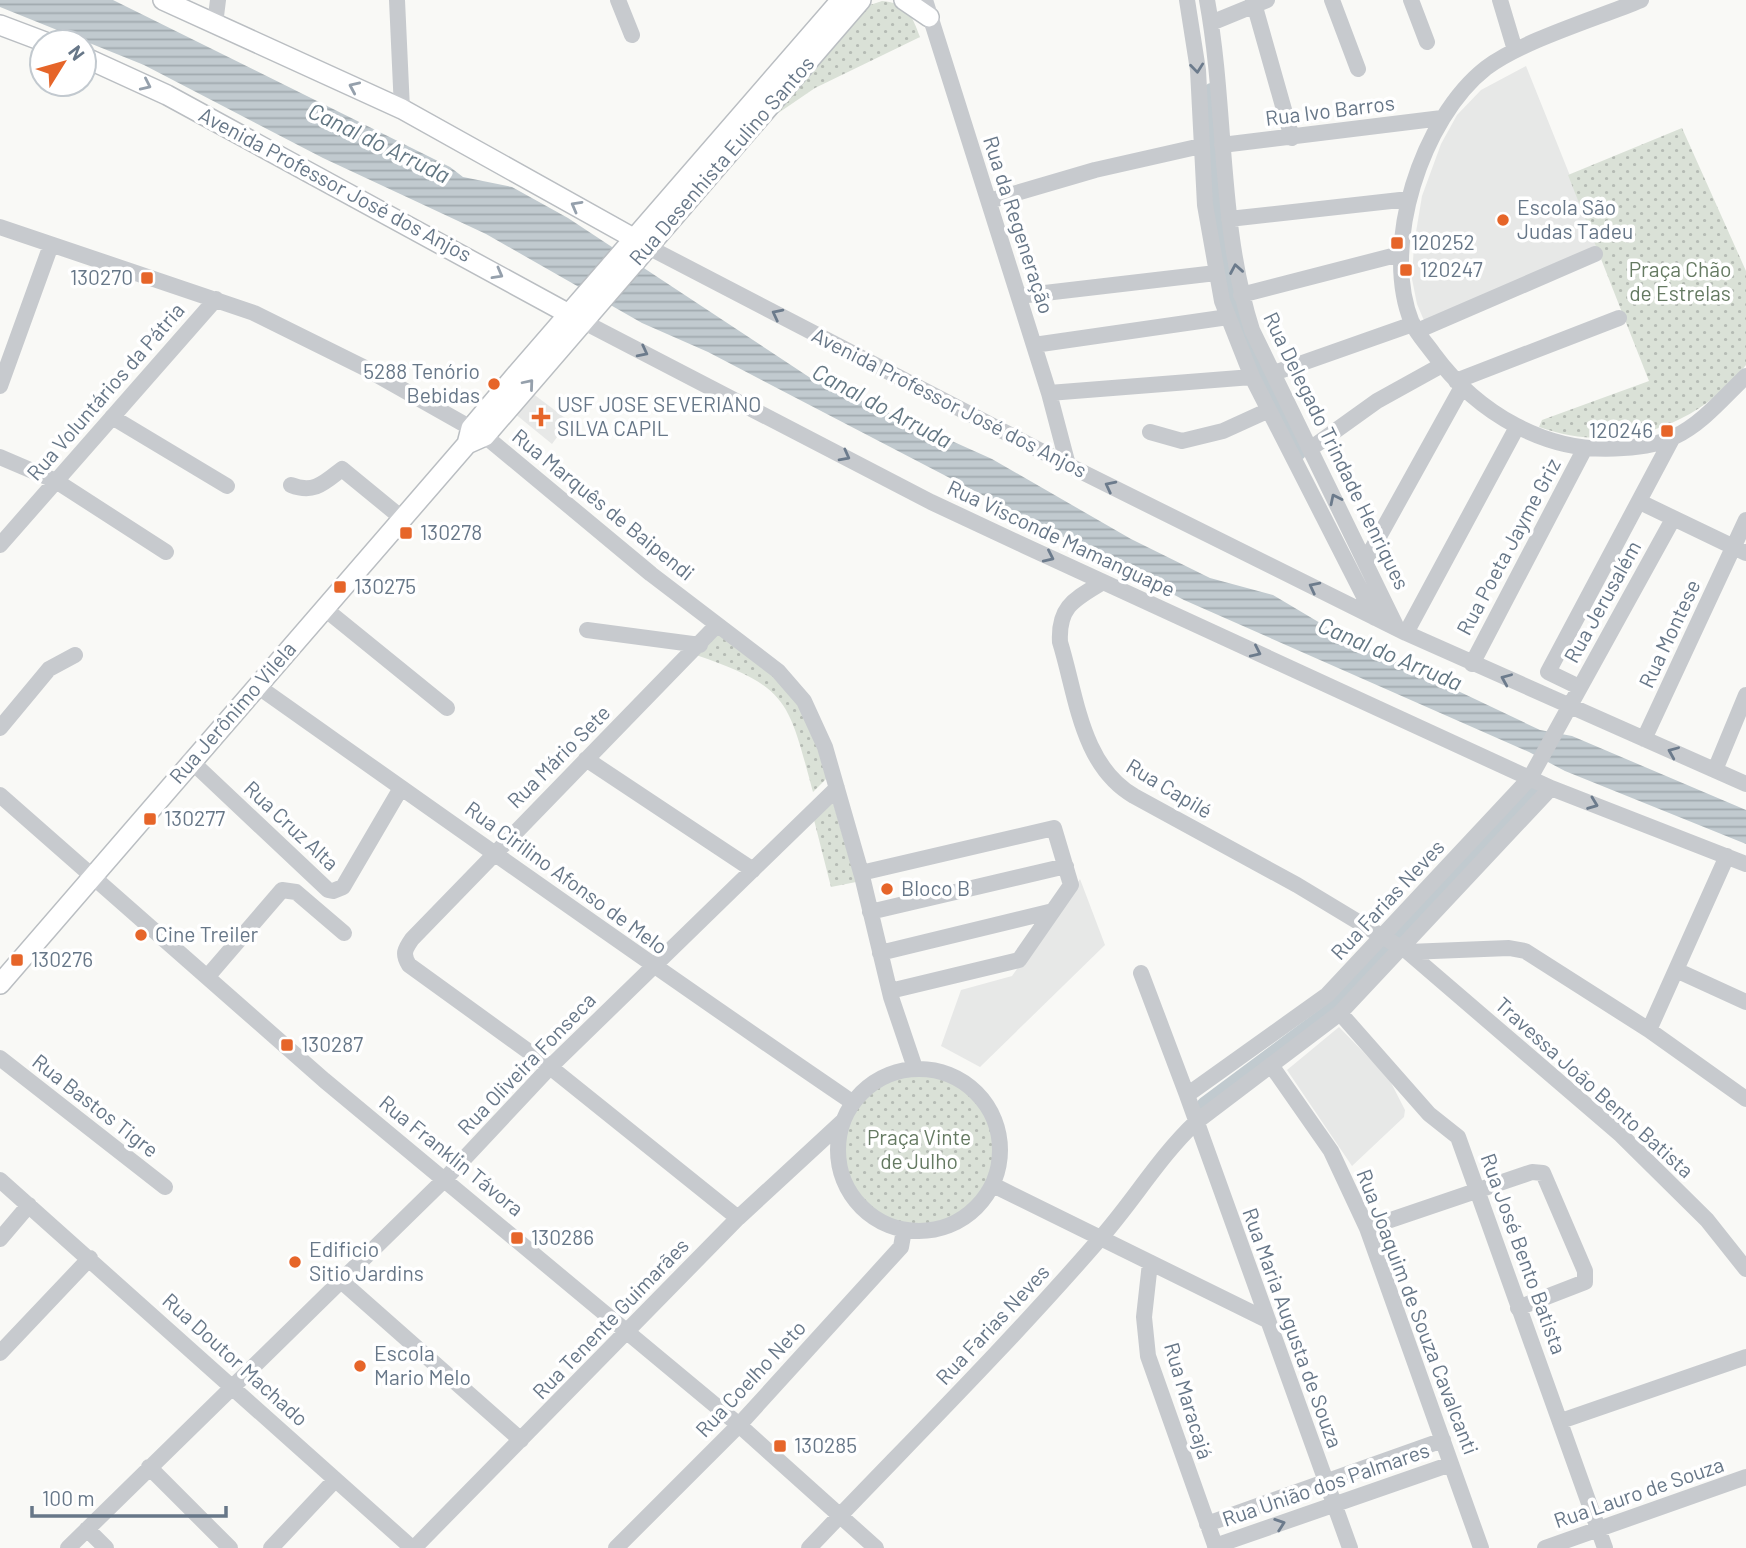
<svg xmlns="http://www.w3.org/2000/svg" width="1746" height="1548" font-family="Barlow,sans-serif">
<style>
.built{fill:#e7e8e7}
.park{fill:url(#park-dots)}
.water{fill:url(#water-rules)}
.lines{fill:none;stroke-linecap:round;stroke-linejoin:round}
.canal{stroke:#c1cacf;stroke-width:14}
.major-casing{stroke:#babec2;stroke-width:22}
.minor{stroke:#c7cace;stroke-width:16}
.major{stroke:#fff;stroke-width:19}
.oneway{stroke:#6c7b8c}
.oneway2{stroke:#95a0ac}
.poi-dot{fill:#e66529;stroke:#fff;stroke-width:2.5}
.labels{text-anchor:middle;stroke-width:7;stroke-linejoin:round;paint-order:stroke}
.street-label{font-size:21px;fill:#677788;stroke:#fff}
.poi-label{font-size:21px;fill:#677788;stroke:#fff;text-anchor:start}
.park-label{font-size:21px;fill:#657a62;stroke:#fff}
.water-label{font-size:23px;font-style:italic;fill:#637783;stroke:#fff}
</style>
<defs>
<pattern id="park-dots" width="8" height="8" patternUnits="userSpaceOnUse" patternTransform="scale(1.75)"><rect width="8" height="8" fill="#dae1d7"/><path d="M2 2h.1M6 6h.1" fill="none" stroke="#b5bbb4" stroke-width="1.8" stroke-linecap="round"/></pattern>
<pattern id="water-rules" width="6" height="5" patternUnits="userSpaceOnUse" patternTransform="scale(1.75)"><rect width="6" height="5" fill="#c1cacf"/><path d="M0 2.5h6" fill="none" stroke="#a1a9ae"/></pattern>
</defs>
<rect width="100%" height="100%" fill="#f9f9f6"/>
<path class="built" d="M1526 66 1601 253 1428 330 1417 304 1412 279 1414 244 1422 196 1441 144 1457 115 1481 90Z
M532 393 569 421 552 444 514 413Z
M1080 879 1105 945 980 1067 941 1046 961 990 1012 976Z
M1339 1027 1374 1063 1383 1067 1405 1110 1404 1117 1352 1166 1287 1070Z"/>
<path class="park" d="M882 1C907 3 912 15 920 37L815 88 771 118 867 6Z
M1682 128 1746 271V365C1696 428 1616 455 1539 427L1542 420 1649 381 1568 175Z
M716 635 726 636 797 696 829 776 813 792C788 700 789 687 696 655Z
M832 799 856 882 831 887 813 816Z
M838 1150a81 81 0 1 1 162 0a81 81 0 1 1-162 0Z"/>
<path class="water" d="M0 0H113L450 167 463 177 512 187 568 218 809 377 992 459 1131 539 1210 578 1273 595 1342 636 1540 730 1572 736 1746 810V844L1565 771 1529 752 1184 600 708 352 642 323 486 234 323 158 144 65 0 7Z"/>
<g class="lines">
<path class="canal" d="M1211 90C1216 162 1216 238 1235 307 1248 358 1277 406 1299 453
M1204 1104 1329 1011 1533 794"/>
<g class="major-casing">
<path id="major" d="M163 0 402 109 644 244
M904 0 929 17
M0 25 45 42
M84 57 167 95 578 319
M467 444 485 436 861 0
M0 984 467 444 471 428 514 377 841 0"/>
</g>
<path class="minor" d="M397 0 402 109
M618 0 632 35
M925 0 1049 393 1068 465
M1187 0 1198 70 1205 205 1222 301 1252 377 1375 618
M1207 0C1227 109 1218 223 1252 330L1397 628
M1253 0 1292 138
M1332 0 1358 69
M1411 0 1427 42
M1500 0 1515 50
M1641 0C1598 18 1521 41 1486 68 1422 118 1380 246 1412 323 1417 334 1426 343 1433 353 1477 413 1547 455 1623 448 1640 447 1658 445 1674 437 1702 424 1724 397 1746 376
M1211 23 1267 0
M215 24 218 0
M1222 145 1442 118
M989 201 1095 170 1201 146
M1229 219 1409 199
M0 227 254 313 363 367 485 436 651 574 778 671 804 701 825 747 862 876 891 997 915 1068
M648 247 1068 465 1406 633 1746 784
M1241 295 1400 254
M1019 296 1216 273
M582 321 931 502 1025 546 1551 788 1746 864
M1417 331 1595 254
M1034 345 1228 317
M1274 373 1413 324
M1456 381 1619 318
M0 386 51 245
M1049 393 1252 377
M112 417 227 486
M1150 432 1182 441 1223 431 1269 410
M1310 449 1377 401 1442 365
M0 457 56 481 166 552
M291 485C314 494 324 483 342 469L403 519
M1640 502 1746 553
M0 545 216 299
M1366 560 1462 387
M1103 582C1075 599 1058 606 1060 642 1077 697 1081 765 1134 796L1297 885 1408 952 1621 1135 1707 1220 1746 1269
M325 609 447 708
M717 625 412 939C405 949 402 954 409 965L550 1067 738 1218
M587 630 700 645
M1406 633 1517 427
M1472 664 1584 450
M256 685C454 825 652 966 852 1102
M1579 687 1548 672 1673 437
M0 728 49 669 75 655
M1644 739 1746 520
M586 759 753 870
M190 760 328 890 333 891 343 887 401 788
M1715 770 1746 695
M0 795 324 1080 739 1425 876 1548
M861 873 1054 828 1071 885 1019 960 890 991
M870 912 1066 866
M1408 952 1509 948 1525 951 1649 1030 1746 1099
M880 953 1053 911
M1676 970 1746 1002
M1141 973 1187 1095
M208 976 282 890 296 892 344 933
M1340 1013 1429 1114 1458 1137 1605 1548
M1649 1030 1727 856
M0 1058 165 1187
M1271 1065 1331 1151 1367 1228 1481 1548
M838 1150a81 81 0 1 1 162 0a81 81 0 1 1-162 0Z
M0 1180 412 1548
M993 1185 1267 1320
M1367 1228 1532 1172 1543 1173 1585 1271V1282L1518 1308
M0 1239 29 1205
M1150 1263 1144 1317 1148 1356 1216 1548
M340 1280 521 1440
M0 1353 90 1258
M1561 1421 1746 1357
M149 1467 230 1548
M1207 1524 1443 1440
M87 1529 106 1548
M1215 1546 1451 1464
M68 1548 446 1178 550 1067 837 788
M271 1548 335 1480
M414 1548 738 1218 842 1122
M616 1548 739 1425 901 1247 904 1230
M809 1548C906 1446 1006 1347 1098 1241 1133 1202 1158 1158 1196 1122L1340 1013 1551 788
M1350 1548 1187 1095 1327 995 1530 778 1673 519
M1545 1548 1746 1477"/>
<use href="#major" class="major"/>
</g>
<defs><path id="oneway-chevron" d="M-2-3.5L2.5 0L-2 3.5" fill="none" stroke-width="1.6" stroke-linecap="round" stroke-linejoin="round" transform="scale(1.75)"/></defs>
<g class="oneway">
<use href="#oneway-chevron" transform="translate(1197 68) rotate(84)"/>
<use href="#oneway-chevron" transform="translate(1236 269) rotate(-100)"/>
<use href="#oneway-chevron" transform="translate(777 314) rotate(-153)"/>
<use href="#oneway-chevron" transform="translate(643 352) rotate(27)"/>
<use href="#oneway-chevron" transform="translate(845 456) rotate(28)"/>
<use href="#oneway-chevron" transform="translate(1110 486) rotate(-153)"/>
<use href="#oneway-chevron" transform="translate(1335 499) rotate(-116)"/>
<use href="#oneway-chevron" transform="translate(1049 557) rotate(25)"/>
<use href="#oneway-chevron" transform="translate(1314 587) rotate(-153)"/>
<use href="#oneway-chevron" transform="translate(1256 652) rotate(25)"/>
<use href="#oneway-chevron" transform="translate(1506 679) rotate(-157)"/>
<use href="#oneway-chevron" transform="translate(1673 752) rotate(-157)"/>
<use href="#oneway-chevron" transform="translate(1593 804) rotate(21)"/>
<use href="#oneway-chevron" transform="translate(1280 1524) rotate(-19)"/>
</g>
<g class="oneway2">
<use href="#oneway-chevron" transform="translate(146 85) rotate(25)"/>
<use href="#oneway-chevron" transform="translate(354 87) rotate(-156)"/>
<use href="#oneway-chevron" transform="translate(576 206) rotate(-151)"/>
<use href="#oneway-chevron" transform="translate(498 274) rotate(29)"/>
<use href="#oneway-chevron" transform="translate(529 384) rotate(-50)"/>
</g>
<g class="poi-dot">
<circle cx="1503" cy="220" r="7"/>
<rect x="1390" y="236" width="14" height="14" rx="3.5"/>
<rect x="1399" y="263" width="14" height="14" rx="3.5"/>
<rect x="140" y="271" width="14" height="14" rx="3.5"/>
<circle cx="494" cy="384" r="7"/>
<path d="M537.5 406.5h7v7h7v7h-7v7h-7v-7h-7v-7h7z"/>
<rect x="1660" y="424" width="14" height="14" rx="3.5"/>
<rect x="399" y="526" width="14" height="14" rx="3.5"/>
<rect x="333" y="580" width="14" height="14" rx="3.5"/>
<rect x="143" y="812" width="14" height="14" rx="3.5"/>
<circle cx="887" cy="889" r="7"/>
<circle cx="141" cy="935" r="7"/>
<rect x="10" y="953" width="14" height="14" rx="3.5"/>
<rect x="280" y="1038" width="14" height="14" rx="3.5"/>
<rect x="510" y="1231" width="14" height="14" rx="3.5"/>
<circle cx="295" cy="1262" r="7"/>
<circle cx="360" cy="1366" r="7"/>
<rect x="773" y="1439" width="14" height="14" rx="3.5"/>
</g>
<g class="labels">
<g class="street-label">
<text transform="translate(1330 111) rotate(-7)" y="7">Rua Ivo Barros</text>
<text transform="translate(722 161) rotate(-49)" y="7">Rua Desenhista Eulino Santos</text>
<text transform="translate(335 185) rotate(28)" y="7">Avenida Professor José dos Anjos</text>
<text transform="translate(1018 225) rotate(72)" y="7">Rua da Regeneração</text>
<text transform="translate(106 392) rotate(-49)" y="7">Rua Voluntários da Pátria</text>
<text transform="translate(949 403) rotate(27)" y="7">Avenida Professor José dos Anjos</text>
<text transform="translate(1336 451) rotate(64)" y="7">Rua Delegado Trindade Henriques</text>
<text transform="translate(603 505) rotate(39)" y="7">Rua Marquês de Baipendi</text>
<text transform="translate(1061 539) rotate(25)" y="7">Rua Visconde Mamanguape</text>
<text transform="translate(1509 547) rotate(-62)" y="7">Rua Poeta Jayme Griz</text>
<text transform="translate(1603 602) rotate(-61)" y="7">Rua Jerusalém</text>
<text transform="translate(1670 634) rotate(-65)" y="7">Rua Montese</text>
<text transform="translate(233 713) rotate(-49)" y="7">Rua Jerônimo Vilela</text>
<text transform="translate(559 757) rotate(-45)" y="7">Rua Mário Sete</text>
<text transform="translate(1169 789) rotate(31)" y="7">Rua Capilé</text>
<text transform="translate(291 826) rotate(43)" y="7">Rua Cruz Alta</text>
<text transform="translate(566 878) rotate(36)" y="7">Rua Cirilino Afonso de Melo</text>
<text transform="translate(1388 900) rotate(-47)" y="7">Rua Farias Neves</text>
<text transform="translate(527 1064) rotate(-46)" y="7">Rua Oliveira Fonseca</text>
<text transform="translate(1594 1088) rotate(42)" y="7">Travessa João Bento Batista</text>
<text transform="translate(95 1106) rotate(38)" y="7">Rua Bastos Tigre</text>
<text transform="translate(451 1156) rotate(39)" y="7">Rua Franklin Távora</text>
<text transform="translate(1523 1254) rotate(70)" y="7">Rua José Bento Batista</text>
<text transform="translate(1417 1312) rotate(69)" y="7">Rua Joaquim de Souza Cavalcanti</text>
<text transform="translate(611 1319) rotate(-46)" y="7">Rua Tenente Guimarães</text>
<text transform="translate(993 1325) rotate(-47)" y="7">Rua Farias Neves</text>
<text transform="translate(1292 1328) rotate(70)" y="7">Rua Maria Augusta de Souza</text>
<text transform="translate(235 1360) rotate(42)" y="7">Rua Doutor Machado</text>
<text transform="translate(751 1379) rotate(-47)" y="7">Rua Coelho Neto</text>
<text transform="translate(1188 1401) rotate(73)" y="7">Rua Maracajá</text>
<text transform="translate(1326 1485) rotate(-19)" y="7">Rua União dos Palmares</text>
<text transform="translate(1639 1493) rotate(-19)" y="7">Rua Lauro de Souza</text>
</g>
<g class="poi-label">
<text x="1517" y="215">Escola São<tspan x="1517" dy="24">Judas Tadeu</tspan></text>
<text x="1411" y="250">120252</text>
<text x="1420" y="277">120247</text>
<text x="133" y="285" text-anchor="end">130270</text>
<text x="480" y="379" text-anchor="end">5288 Tenório<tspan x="480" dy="24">Bebidas</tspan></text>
<text x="557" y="412">USF JOSE SEVERIANO<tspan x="557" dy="24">SILVA CAPIL</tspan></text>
<text x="1653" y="438" text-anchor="end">120246</text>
<text x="420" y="540">130278</text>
<text x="354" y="594">130275</text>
<text x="164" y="826">130277</text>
<text x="901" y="896">Bloco B</text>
<text x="155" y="942">Cine Treiler</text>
<text x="31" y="967">130276</text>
<text x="301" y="1052">130287</text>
<text x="531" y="1245">130286</text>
<text x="309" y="1257">Edificio<tspan x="309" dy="24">Sitio Jardins</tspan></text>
<text x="374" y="1361">Escola<tspan x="374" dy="24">Mario Melo</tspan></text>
<text x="794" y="1453">130285</text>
</g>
<g class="park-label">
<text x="1680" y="277">Praça Chão<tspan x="1680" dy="24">de Estrelas</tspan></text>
<text x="919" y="1145">Praça Vinte<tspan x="919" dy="24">de Julho</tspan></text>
</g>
<g class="water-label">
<text transform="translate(379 143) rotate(26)" y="8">Canal do Arruda</text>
<text transform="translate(882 406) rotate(28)" y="8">Canal do Arruda</text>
<text transform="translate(1390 654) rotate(23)" y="8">Canal do Arruda</text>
</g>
</g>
<g transform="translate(63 63) rotate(53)"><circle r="33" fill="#ffffff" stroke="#c2c9cf" stroke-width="2"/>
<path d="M0-5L12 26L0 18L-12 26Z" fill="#e66529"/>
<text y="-10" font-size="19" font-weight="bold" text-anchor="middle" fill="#677788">N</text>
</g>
<path d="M32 1506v10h194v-10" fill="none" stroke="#677788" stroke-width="3.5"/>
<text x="42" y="1506" font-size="21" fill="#677788" stroke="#ffffff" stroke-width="5" paint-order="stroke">100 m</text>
</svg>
